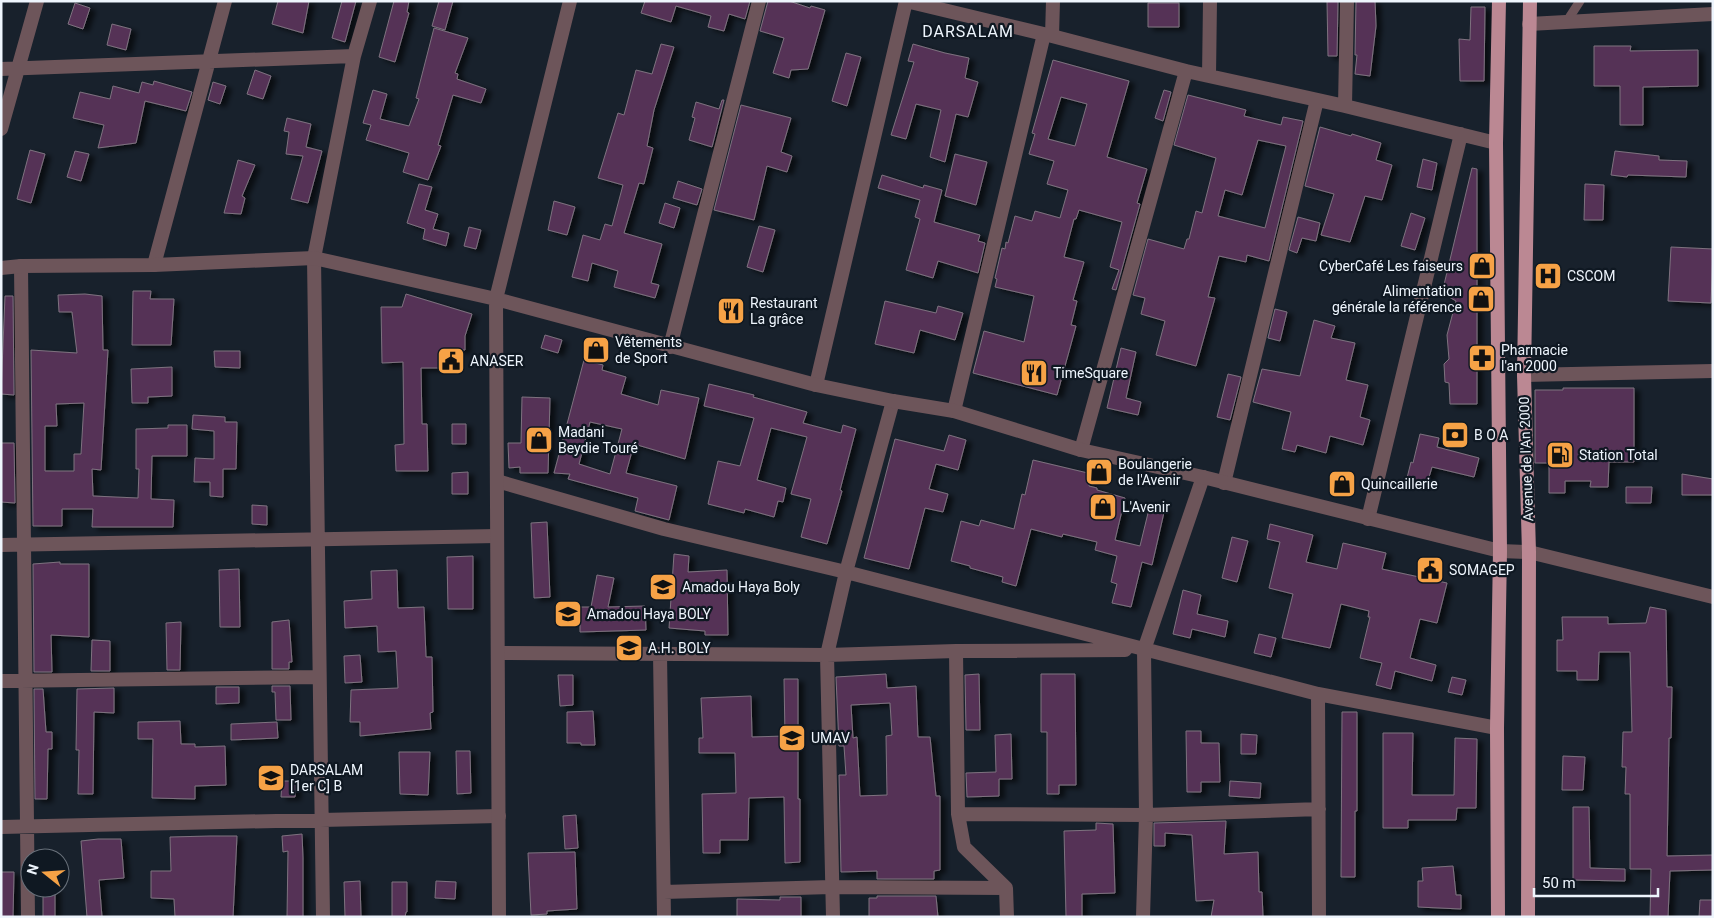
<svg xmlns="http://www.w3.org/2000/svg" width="1714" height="918" font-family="Roboto,sans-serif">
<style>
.building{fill:#553257;stroke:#7e727f;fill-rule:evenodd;filter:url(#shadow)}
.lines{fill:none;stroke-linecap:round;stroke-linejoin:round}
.service{stroke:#6d555a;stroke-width:9}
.minor{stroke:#6d555a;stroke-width:14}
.tertiary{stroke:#6d555a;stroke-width:14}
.primary{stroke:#bb8893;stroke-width:14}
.labels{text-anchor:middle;stroke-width:4.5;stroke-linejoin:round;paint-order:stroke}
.poi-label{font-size:14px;fill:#eef5fd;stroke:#0f1822;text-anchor:start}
.street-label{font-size:14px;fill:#eef5fd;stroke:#0f1822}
.quarter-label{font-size:16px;letter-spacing:1px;fill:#eef5fd;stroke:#0f1822}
</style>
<defs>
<filter id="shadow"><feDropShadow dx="5.5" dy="3" stdDeviation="2.5" flood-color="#0009"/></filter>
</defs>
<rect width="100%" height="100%" fill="#18212c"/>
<path class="building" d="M278 1H309L303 33 272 24Z
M342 1H356L345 42 332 38Z
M394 1H409L407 12 409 13 395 62 379 57Z
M439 1H453L445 30 432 26Z
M645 1H750L745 19 729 14 724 31 708 27 711 16 676 6 671 22 641 13Z
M768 1H789L810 8 811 6 825 10 808 69 791 70 789 78 773 73 784 38 760 31Z
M1327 1H1338L1337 56H1328Z
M1356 1H1375L1376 26 1370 76 1355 74 1357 55H1355Z
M75 3 90 8 83 29 68 24Z
M1148 3H1179V27H1148Z
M1471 7H1485L1484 81H1460L1459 39 1470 40Z
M112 24 131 29 126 50 107 45Z
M434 28 468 38 455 73 458 74 457 79 486 89 481 103 453 95 438 145 441 146 428 180 403 172 409 153 366 140 371 125 363 123 373 90 387 94 380 119 409 126 419 99 416 98Z
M661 44 674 47 654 110 647 146 653 148 644 184 639 183 624 233 662 244 651 283 659 285 655 298 614 287 618 271 592 263 588 281 572 277 583 235 600 240 605 224 612 226 623 185 598 178 618 113 624 115 636 70 652 74Z
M913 44 945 53 969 58 965 78 978 82 968 117 956 114 945 162 930 157 941 110 916 104 906 139 891 135 914 62 908 61Z
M1594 46H1631L1630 51 1698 50V86L1643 87V125H1620V86H1594Z
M846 53 861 57 847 106 832 101Z
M1053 60 1129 81 1107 157 1147 169 1137 203 1140 204 1116 290 1112 289 1119 270 1110 267 1122 222 1079 210 1076 219H1074L1064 257 1084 262 1073 300 1077 301 1071 325 1076 326 1057 395 973 373 984 331 1024 342 1034 296 995 287 997 279 995 278 1002 248 1005 249 1006 242 1008 243 1015 216 1032 221 1035 211 1060 218 1068 190 1047 184 1054 161 1029 154 1035 134 1032 133ZM1061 97 1087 104 1075 146 1048 139Z
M255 70 271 76 263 99 247 94Z
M154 81 192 92 186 111 145 101 136 143 98 148 104 125 73 118 80 92 110 99 113 86 139 93 142 82 153 85Z
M213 82 226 86 220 104 208 100Z
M1164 90 1171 92 1163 121 1155 118Z
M1188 95 1231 106 1246 110 1244 116 1281 125 1283 117 1303 121 1269 261 1247 255 1246 262 1219 256 1208 297 1215 298 1196 366 1156 355 1165 321 1141 314 1145 298 1133 295 1148 239 1184 249 1187 239H1189L1196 211 1202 213 1216 158 1174 145ZM1258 140 1286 146 1265 228 1218 216 1225 190 1242 195Z
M722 100H724L712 147 689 140 695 118 692 117 696 102 719 109Z
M741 105 791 118 781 152 792 156 787 172 767 166 754 220 714 210Z
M287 118 311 124 306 147 322 151 308 203 291 199 303 156 286 154 289 132 284 131Z
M1320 127 1351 136 1352 134 1381 143 1376 160 1392 165 1382 200 1365 196 1350 242 1321 235 1334 194 1305 186Z
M30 150 45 154 31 203 17 199Z
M75 151 89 154 81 181 67 177Z
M1615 151 1659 156V160L1687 161 1686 177 1628 175 1627 177 1611 175Z
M955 154 987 162 976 205 945 196Z
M1423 159 1437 163 1432 190 1417 187Z
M238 160 255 165 242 196 245 198 241 214 224 213Z
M1472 168 1477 169V404H1450L1449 383 1445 382 1444 364 1449 359 1447 335 1456 301 1442 293Z
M882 175 923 188 924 185 942 190 934 222 980 235 978 241 985 243 978 273 938 261 933 278 906 270 920 219 915 217 920 200 878 188Z
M678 181 702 189 697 205 673 198Z
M419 184 432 187 425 210 438 214 433 229 449 233 446 246 423 239 425 229 407 223Z
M1585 184 1604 185 1603 220H1584Z
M554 201 575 207 567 235 548 230Z
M665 203 680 208 674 228 659 223Z
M1411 213 1425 218 1415 250 1401 246Z
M1298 217 1320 223 1316 241 1302 238 1297 253 1289 250Z
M759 226 775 230 763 272 747 267Z
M469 227 481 230 476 249 464 246Z
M1671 247 1713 249 1711 303 1668 301Z
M133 291H151L150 299H174L171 345H132Z
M85 294 102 296 103 350H108L101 470 92 469 93 496 138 498 139 469H136V429L168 428V425H187V456H152L151 499 174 500 173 527H92L93 509H62V526H33L31 350 77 353 72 312H59L58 295ZM84 403 81 454H74V471H45V426H57L56 404Z
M406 294 472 314 465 336V350H440V368H421L422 424H427L428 471H396L395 445 404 444 403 362 382 363 381 307H402Z
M5 296H13L14 395 1 394Z
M885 301 936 313 938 306 963 313 955 340 920 330 914 353 875 344Z
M1275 309 1287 312 1280 341 1268 338Z
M1314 320 1335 326 1331 338 1355 343 1346 380 1368 385 1360 417 1370 420 1363 445 1330 436 1326 453 1297 445 1295 452 1282 449 1291 412 1253 402 1262 369 1300 376Z
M545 335 562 340 558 353 541 348Z
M1121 348 1136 352 1126 398 1141 402 1138 415 1107 408Z
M214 351H240V368L215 367Z
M584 360 603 365 602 370 626 377 621 394 658 405 661 390 699 398 685 459 634 444 626 473 677 486 669 520 635 511 638 498 568 479 570 474 554 473ZM590 422 622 429 610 474 579 464Z
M172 367V396L148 397V403H132L131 369Z
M1228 374 1241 377 1230 420 1217 417Z
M709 384 754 395 753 397 807 412 803 423 841 433 843 425 856 429 840 490 842 491 827 544 801 537 811 499 791 494 807 437 771 428 757 480 786 488 783 502 778 501 774 517 745 509 744 513 708 504 718 461 740 466 754 418 704 406Z
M1563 388H1634V462H1609L1608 487H1590L1591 481H1565V493H1549V463H1535V390H1563Z
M522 397 550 398 548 473H520V467L509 468 508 443H521Z
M193 415 225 417V422H237L236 469H223V497L210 496V482H194L195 458 214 459V431L192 429Z
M452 424H466V444H452Z
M1420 434 1439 438 1437 447 1479 458 1474 477 1432 467 1427 484 1407 478 1411 462 1413 463Z
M949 435 966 440 958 470 936 464 929 489 948 494 943 512 925 508 909 569 864 558 895 439 944 451Z
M1 443H14L15 503 1 502Z
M1033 460 1092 474 1089 486 1097 488V490L1125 498 1115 540 1140 546 1150 505 1165 508 1152 565 1142 562 1131 607 1112 603 1117 584 1111 582 1117 556 1095 550 1097 542 1063 534 1062 537 1031 529 1016 586 1002 582 1003 577 970 568V566L951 561 961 521 979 526 981 520 1014 529 1022 494 1025 495Z
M468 472V494H452V473Z
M1682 474 1713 479V495H1682Z
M1626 487H1652L1651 503H1626Z
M252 505 267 506V525L252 524Z
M547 522 550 597 534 598 531 523Z
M1270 524 1313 535 1306 562 1337 569 1343 543 1386 553 1382 569 1447 583 1437 623 1420 619 1410 658 1436 665 1432 681 1395 671 1391 689 1376 685 1382 663 1360 658 1370 617H1368L1369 611 1341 604 1330 648 1282 638 1293 594 1269 588 1280 542 1267 539Z
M1232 537 1248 541 1237 582 1222 578Z
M674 554 689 556 688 572 727 570 728 635H705V631L669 628Z
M473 556V609H448L447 557Z
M60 562V564H89V637L51 635 52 672H34L33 564Z
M239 569 240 627H220L219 570Z
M397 570 398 608 424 607 426 657H432L433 712 430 713 431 729 360 736V722H350L351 690 398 688 396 651 378 652 377 626 345 628 344 601 372 599 371 571Z
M597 575 614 578 608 607 645 606 646 630 580 632V607H591Z
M1183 590 1201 595 1197 614 1228 621 1225 637 1192 629 1190 638 1173 634Z
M1650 607 1666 610 1667 687H1672L1671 738H1669L1667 856 1713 855V870L1670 871 1668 917H1650L1651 869H1630V794H1625L1626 767H1622L1623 732H1632L1630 652H1599L1598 680H1577V671H1557V640H1563L1562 617H1608V624L1646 623Z
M289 620 292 662H289V669H272V622Z
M181 622 180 670H167L166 623Z
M1259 634 1276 638 1271 657 1254 653Z
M92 640 110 641V671H91Z
M360 655 362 682 345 683 344 656Z
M886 674 887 688 916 686 918 737H930L936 796H940V870L934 871V879H877V871L841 872 839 775H846L844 746H839L836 677ZM890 703 892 735 886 736 887 795 860 796 857 737 853 738 851 705Z
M979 674 980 730H966L965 675Z
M1041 674H1075L1076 785H1059V794H1047V732H1041Z
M558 675H573V705L560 706Z
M1452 677 1466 680 1462 695 1448 692Z
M784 679H798V799H800V862L785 863 784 797 749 798 748 840H720V853H703L702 794 736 793 735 753H699V738H703L701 698 751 696 752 737 785 736Z
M272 686H290L291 720H276L275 692H272Z
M216 687H239V703L216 704Z
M114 688V713L94 712 93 794H78L79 750H76L77 689Z
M34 689H43L46 732H52V749H48L47 799H35Z
M593 711 595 745H581V743H567V712Z
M1342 712H1357V811H1355V877H1341Z
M180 721 181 744H195V747L225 746 226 785 195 786V799L152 798 153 739H138V722Z
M277 722 278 738 231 740V724Z
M1186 731H1201V743H1219L1220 782H1201V792H1187Z
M1383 733H1413L1412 795H1454L1455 738 1477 739 1476 808H1457L1456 820H1408V828H1383Z
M1011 734 1012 779H999V796L967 797 966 773 996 772 995 735Z
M1241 734 1257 735 1256 754H1241Z
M456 751H470L471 793 457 794Z
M399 752H430L428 795 400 794Z
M1563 756 1585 757 1583 790H1562Z
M282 781H296L295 797H281Z
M1230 781 1261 783 1260 798 1229 796Z
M1573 807H1589L1590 868 1625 869V881L1573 880Z
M576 815 578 848 565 849 563 816Z
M1226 821 1224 854 1258 852 1259 892H1262L1263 917H1211L1214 900 1196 901 1192 835 1165 833V846H1154V823Z
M1096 823 1113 824 1115 893 1082 894V917H1066L1064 831 1096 830Z
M302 834 303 858V917H287L288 851 283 852 282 836Z
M210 836H237L233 917H175L174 899 151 898V871H171L170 837Z
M98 839H121L124 878 99 880 102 917H87L81 841Z
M575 852 577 909 547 911V914L531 915 528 853Z
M1453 866 1456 895H1461V909L1418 907V881H1423L1422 868Z
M1 872H14L13 917H1Z
M360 881 361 917H345L344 882Z
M436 881 456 882 455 899 435 898Z
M392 882H407V912H406L405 917H392Z
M43 888H55V917H43Z
M877 896H936L938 917H869V898H877Z
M780 897H801V917H737V899L780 900Z
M1700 900H1713V917H1699Z"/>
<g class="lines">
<path class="service" d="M1567 21 1580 1"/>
<path class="minor" d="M906 1 1052 36 1186 71 1345 106 1496 143
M1529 24 1713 14
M1052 36 1053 1
M1 69 354 56
M1209 76 1210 1
M1345 106 1347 1
M1 129 37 1
M154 265 225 1
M21 266 28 917
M670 347 759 1
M1524 375 1713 371
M816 385 906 1
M954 411 1044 34
M1081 450 1186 71
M497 481 664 529 846 572 1318 694 1497 728
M1224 483 1317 100
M1368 519 1461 134
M1 545 497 536
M1529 552 1713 597
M956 651 958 814 964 847 1006 888 1007 917
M498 653 827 655 956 651 1125 650
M660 654 664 917
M1 681 319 677
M1318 694 1319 917
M958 814 1146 815 1319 809
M1 827 499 816
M664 892 831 887 1006 888
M323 917 314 258 354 56 370 1
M833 917 827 655 846 572 893 401
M1143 917 1146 815 1144 650 1203 477"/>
<path class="tertiary" d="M1 268 21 266 154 265 314 258 496 299 816 385 893 401 954 411 1081 450 1203 477 1500 551 1529 552
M499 917 496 299 570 1"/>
<path class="primary" d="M1498 917 1497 728 1500 551 1496 143 1499 1
M1528 917 1529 552 1524 375 1530 1"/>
</g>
<defs>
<g id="shop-square" transform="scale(1.4375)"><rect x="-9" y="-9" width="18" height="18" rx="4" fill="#f6a246" stroke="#0f1822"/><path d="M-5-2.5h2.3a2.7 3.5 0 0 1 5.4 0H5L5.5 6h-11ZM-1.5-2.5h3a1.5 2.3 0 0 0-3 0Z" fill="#111"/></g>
<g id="hospital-square" transform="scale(1.4375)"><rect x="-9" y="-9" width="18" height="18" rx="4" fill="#f6a246" stroke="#0f1822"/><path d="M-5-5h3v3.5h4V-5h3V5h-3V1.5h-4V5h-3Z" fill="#111"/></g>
<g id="restaurant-square" transform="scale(1.4375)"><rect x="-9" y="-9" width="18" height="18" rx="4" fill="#f6a246" stroke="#0f1822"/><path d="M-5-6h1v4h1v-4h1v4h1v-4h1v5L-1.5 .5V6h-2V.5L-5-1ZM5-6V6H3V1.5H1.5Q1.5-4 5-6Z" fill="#111"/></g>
<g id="pharmacy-square" transform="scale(1.4375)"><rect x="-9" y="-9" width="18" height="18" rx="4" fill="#f6a246" stroke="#0f1822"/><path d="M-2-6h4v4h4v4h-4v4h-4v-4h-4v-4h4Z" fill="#111"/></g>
<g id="civic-square" transform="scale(1.4375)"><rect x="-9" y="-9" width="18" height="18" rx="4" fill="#f6a246" stroke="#0f1822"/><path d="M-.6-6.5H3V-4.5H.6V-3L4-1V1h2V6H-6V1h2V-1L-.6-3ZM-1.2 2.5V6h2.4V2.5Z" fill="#111"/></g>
<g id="bank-square" transform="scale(1.4375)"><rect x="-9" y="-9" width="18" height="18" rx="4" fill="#f6a246" stroke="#0f1822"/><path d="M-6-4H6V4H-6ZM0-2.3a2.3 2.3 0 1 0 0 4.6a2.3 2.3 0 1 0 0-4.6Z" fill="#111"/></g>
<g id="fuel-square" transform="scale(1.4375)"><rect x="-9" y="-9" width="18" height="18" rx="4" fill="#f6a246" stroke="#0f1822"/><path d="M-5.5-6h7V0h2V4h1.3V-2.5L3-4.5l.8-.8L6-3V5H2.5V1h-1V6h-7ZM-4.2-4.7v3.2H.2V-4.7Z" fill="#111"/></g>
<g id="school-square" transform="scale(1.4375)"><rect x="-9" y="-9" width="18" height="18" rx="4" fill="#f6a246" stroke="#0f1822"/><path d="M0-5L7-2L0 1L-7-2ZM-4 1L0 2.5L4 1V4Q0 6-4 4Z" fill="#111"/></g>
</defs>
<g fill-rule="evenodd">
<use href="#shop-square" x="1482" y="266"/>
<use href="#hospital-square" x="1548" y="276"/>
<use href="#shop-square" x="1481" y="299"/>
<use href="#restaurant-square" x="731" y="311"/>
<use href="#shop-square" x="596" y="350"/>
<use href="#pharmacy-square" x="1482" y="358"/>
<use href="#civic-square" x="451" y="361"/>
<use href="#restaurant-square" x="1034" y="373"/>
<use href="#bank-square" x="1455" y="435"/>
<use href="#shop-square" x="539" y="440"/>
<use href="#fuel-square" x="1560" y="455"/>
<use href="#shop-square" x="1099" y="472"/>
<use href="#shop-square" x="1342" y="484"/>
<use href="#shop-square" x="1103" y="507"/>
<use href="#civic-square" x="1430" y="570"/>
<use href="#school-square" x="663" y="587"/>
<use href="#school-square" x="568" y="614"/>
<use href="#school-square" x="629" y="648"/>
<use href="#school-square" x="792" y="738"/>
<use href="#school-square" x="271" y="778"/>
</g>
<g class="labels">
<g class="poi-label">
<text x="1463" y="271" text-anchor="end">CyberCafé Les faiseurs</text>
<text x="1567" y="281">CSCOM</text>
<text x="1462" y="296" text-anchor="end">Alimentation<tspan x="1462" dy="16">générale la référence</tspan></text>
<text x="750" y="308">Restaurant<tspan x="750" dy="16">La grâce</tspan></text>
<text x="615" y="347">Vêtements<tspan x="615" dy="16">de Sport</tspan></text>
<text x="1501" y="355">Pharmacie<tspan x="1501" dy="16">l'an 2000</tspan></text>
<text x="470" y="366">ANASER</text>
<text x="1053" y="378">TimeSquare</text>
<text x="558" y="437">Madani<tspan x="558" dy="16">Beydie Touré</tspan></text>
<text x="1474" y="440">B O A</text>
<text x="1579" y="460">Station Total</text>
<text x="1118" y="469">Boulangerie<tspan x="1118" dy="16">de l'Avenir</tspan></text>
<text x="1361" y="489">Quincaillerie</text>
<text x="1122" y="512">L'Avenir</text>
<text x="1449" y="575">SOMAGEP</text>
<text x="682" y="592">Amadou Haya Boly</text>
<text x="587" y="619">Amadou Haya BOLY</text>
<text x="648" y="653">A.H. BOLY</text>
<text x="811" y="743">UMAV</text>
<text x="290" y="775">DARSALAM<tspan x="290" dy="16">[1er C] B</tspan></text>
</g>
<g class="street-label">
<text transform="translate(1526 459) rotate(-92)" y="5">Avenue de l'An 2000</text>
</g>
<g class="quarter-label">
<text x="968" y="37">DARSALAM</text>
</g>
</g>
<rect width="1714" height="918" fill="none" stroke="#eef5fd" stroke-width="5"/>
<g transform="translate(45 873) rotate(287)"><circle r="24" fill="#0f1822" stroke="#68707a"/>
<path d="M0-4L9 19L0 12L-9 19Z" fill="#f6a246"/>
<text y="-8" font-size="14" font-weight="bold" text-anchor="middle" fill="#eef5fd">N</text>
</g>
<path d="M1534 888v8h124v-8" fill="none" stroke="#eef5fd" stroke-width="2.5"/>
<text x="1542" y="888" font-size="15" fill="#eef5fd" stroke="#0f1822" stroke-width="4" paint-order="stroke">50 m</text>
</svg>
